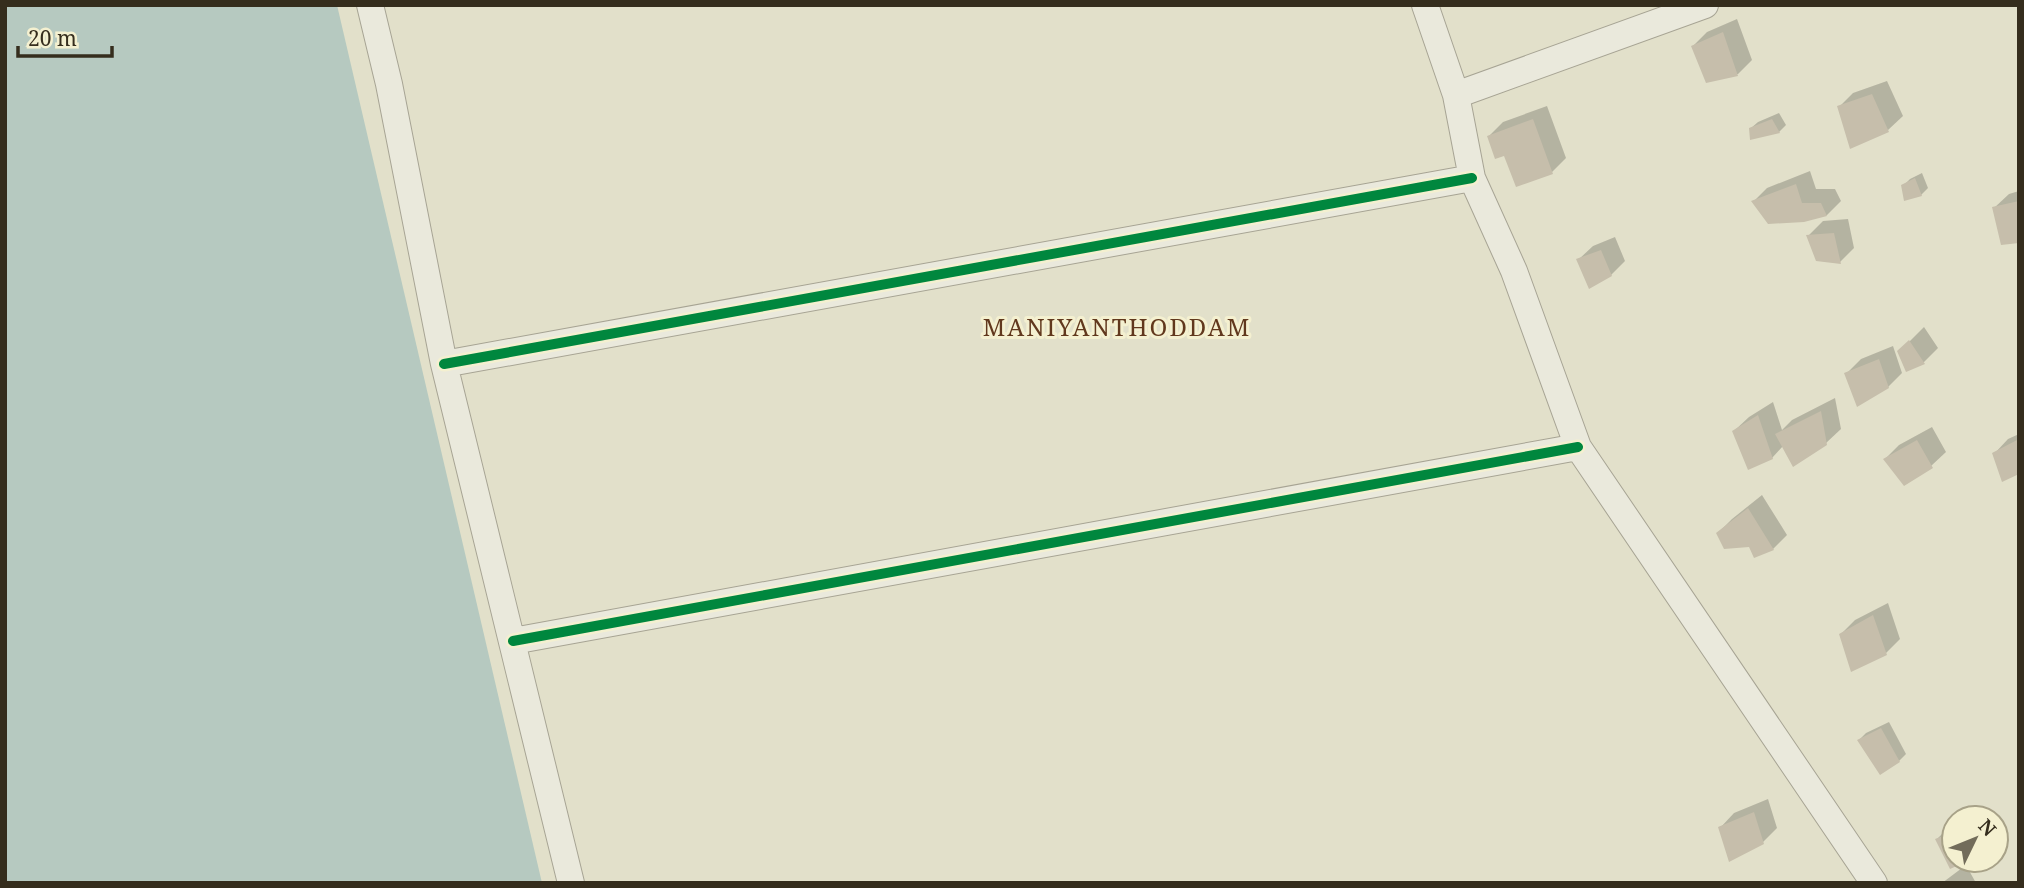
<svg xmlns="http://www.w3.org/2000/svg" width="2024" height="888" font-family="'Noto Serif',serif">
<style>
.water{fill:#b6c9c0}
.shadow{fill:#0003}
.building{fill:#c6beab}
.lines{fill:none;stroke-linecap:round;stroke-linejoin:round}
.street-casing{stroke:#a7a494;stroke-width:28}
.street{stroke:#eae9dc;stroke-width:26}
.cycleway-casing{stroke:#f4f0d0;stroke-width:15}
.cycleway{stroke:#00873e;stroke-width:10}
.labels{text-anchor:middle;stroke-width:6;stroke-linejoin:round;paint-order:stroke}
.quarter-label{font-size:24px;letter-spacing:2px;fill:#61381d;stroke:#f4f0d0}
</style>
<rect width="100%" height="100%" fill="#e2e0ca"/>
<path class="water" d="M5 5H337L542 883H5Z"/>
<path class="shadow" d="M1737 19 1752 60 1738 74 1708 81 1693 46 1707 32Z
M1887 81 1903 116 1888 130 1851 146 1839 107 1853 93Z
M1547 106 1566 158 1552 172 1505 153 1489 136 1503 122Z
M1779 113 1786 125 1779 132 1752 138 1750 129 1758 122Z
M1810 171 1816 189H1835L1841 201 1827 215 1804 220 1753 202 1767 188Z
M1922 173 1928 188 1921 195 1903 186 1910 179Z
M2019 191V241L1994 208 2009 194Z
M1848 219 1854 248 1840 262 1809 235 1823 221Z
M1615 237 1625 261 1611 275 1578 260 1593 246Z
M1924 327 1938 348 1924 362 1907 370 1899 352Z
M1893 346 1902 373 1888 387 1846 374 1861 359Z
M1835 398 1841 429 1826 443 1783 446 1772 458 1734 431 1749 417 1773 402 1782 430 1792 420Z
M1932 427 1946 452 1931 466 1885 459 1899 445Z
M2019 434V472L1994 454 2008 439Z
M1762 495 1787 535 1773 549 1718 533 1732 519Z
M1888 603 1900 639 1886 653 1841 634 1855 620Z
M1889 722 1906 754 1899 761 1881 772 1859 740 1866 733Z
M1768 799 1777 828 1763 842 1720 828 1734 813Z
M1954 829V860H1965L1951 866 1937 839 1944 832Z
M1966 865 1976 883H1942Z"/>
<path class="building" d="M1723 32 1738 76 1706 83 1691 46Z
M1872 94 1889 132 1850 149 1837 106Z
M1533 119 1553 174 1516 187 1504 156 1495 159 1487 136Z
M1772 119 1780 133 1750 140 1749 128Z
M1915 178 1922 196 1904 201 1901 185Z
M1796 184 1802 203H1821L1827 216 1804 222 1768 224 1751 201Z
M2019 201V243L2001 245 1992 207Z
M1834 233 1841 264 1816 261 1806 235Z
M1601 250 1612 276 1589 289 1576 259Z
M1909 340 1925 364 1906 372 1897 351Z
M1879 359 1889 388 1857 407 1844 373Z
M1821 411 1827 445 1793 467 1775 434Z
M1758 415 1773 459 1748 470 1732 431Z
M2019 439V474L2002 482 1992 453Z
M1917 440 1933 468 1904 486 1883 459Z
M1748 508 1774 550 1754 558 1749 547 1724 549 1716 533Z
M1873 615 1887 655 1851 672 1839 634Z
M1881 728 1900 762 1880 775 1857 740Z
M1754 812 1764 844 1729 862 1718 827Z
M1954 832V860H1970L1950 869 1935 839Z"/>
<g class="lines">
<g class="street-casing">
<path id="street" d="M370 5 389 84 444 364 571 883
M1425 5 1456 95 1472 178 1514 271 1578 447 1874 883
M1456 95 1705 5
M444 364 1472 178
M513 641 1578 447"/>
</g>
<use href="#street" class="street"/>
<g class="cycleway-casing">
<path id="cycleway" d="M444 364 1472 178
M513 641 1578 447"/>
</g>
<use href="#cycleway" class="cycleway"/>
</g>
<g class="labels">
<g class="quarter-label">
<text x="1117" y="336">MANIYANTHODDAM</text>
</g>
</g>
<rect width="2024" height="888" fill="none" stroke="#352d1d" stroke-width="14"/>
<g transform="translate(1975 839) rotate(47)"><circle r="33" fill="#f4f0d0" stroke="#a8a288" stroke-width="2"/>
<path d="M0-5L12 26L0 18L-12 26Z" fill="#726c5a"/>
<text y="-10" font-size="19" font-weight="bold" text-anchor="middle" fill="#352d1d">N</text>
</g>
<path d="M18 46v10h94v-10" fill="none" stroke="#352d1d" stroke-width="3.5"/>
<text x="28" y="46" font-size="21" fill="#352d1d" stroke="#f4f0d0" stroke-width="5" paint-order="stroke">20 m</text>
</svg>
